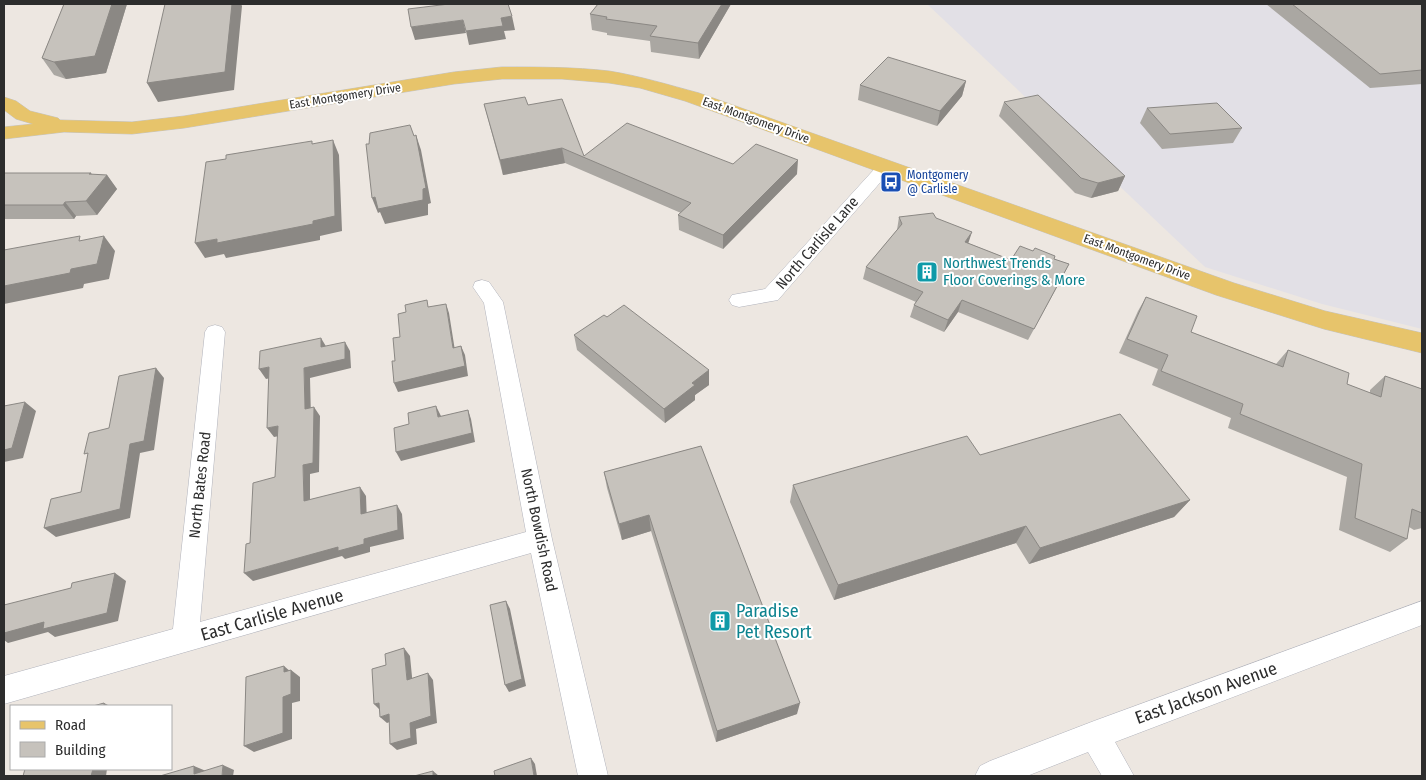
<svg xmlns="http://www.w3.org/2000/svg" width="1426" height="780" font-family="'Fira Sans Condensed',sans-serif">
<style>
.industrial{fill:#e2e0e6}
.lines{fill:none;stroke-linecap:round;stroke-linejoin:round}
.minor-casing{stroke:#b1b3bc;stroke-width:1}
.major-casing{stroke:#c4c4c4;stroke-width:1}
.minor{fill:#fff;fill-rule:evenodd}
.major{fill:#e7c46b;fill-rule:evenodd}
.wall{fill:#aaa7a2}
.shaded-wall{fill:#8b8884}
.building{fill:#c6c2bc;stroke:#8b8884}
.labels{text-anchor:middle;stroke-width:4;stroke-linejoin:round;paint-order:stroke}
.far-street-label{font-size:12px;fill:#2d2d2d;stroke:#fff}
.far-transit-label{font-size:12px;fill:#164399;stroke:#fff;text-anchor:start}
.street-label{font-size:15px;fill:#2d2d2d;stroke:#fff}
.culture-label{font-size:15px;fill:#0d838f;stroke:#fff;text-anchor:start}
.near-culture-label{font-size:18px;fill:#0d838f;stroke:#fff;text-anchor:start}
.near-street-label{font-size:18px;fill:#2d2d2d;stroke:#fff}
</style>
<rect width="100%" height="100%" fill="#ede7e1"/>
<path class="industrial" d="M927 4H1422V329L1322 304 1205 267Z"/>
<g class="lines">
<g class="minor-casing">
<path id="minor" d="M885 162 891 164 893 167 891 170 778 300 739 307 732 305 729 300 732 295 765 289 879 164Z
M482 280 489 282 503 302 552 539 608 776H578L531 553 4 704V676L173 629 205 332 208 327 215 325 222 327 225 332 200 622 526 532 484 303 473 287 475 282Z
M1422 601V625L1115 742 1134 776H1102L1088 752 1027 776H975L980 766 990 761 1094 721Z"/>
</g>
<g class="major-casing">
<path id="major" d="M502 67C538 67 574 67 609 71 640 76 669 85 699 93L1234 283 1325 311 1422 333V353L1324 329 1216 295 685 101 640 88 609 83 562 79H502L454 84 184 128 132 134 64 132 4 139V127L33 124 16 119 4 110V97L16 101 30 111 58 118 60 120 132 122 184 116 454 72Z"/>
</g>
<use href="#minor" class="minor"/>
<use href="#major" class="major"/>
</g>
<path class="wall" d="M64 4H127L106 73 66 79 54 75 42 58Z
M598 4H731L699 59 651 52 650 41 607 35V33L592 30 590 14Z
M1266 4H1422V84L1370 88Z
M966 81 962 96 937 126 858 100 860 85Z
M1004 102 1125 176 1118 191 1091 198 1075 193 999 116Z
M484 104 528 105 584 156 733 164 797 174 723 249 679 230 678 215 681 213 565 163 503 175Z
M1147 108 1242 128 1233 143 1162 149 1140 123Z
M4 173 107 175 117 189 97 215 76 216 74 219H4Z
M899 217 936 218 968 243 1011 260 1054 259 1069 264 1063 276 1028 340 958 312 944 332 910 317 914 305 916 302 863 279 866 267 897 230Z
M1146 297 1191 332 1276 364 1288 350 1347 384 1370 393V390L1385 376 1422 389V528L1414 530 1409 527 1407 539 1390 552 1339 530 1347 477 1228 428 1231 418 1152 385 1158 369 1119 353 1138 311Z
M574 335 709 370V385L695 395V400L665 423 577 350Z
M701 446 797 714 716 742 651 531 622 540 607 488 604 472Z
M980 455 1190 500 1174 517 1029 564 1016 543 834 600 790 502 793 485Z"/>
<path class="shaded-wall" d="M112 4H127L106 73 66 79 54 62Z
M232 4H241L242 6 234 90 158 102 147 83Z
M722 4H731L699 59 698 43Z
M512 16 515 30 504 31 506 39 469 45 466 31 501 18Z
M463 20 466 33 415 40 411 27Z
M966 81 962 96 937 126 940 111Z
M416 135 421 150 431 203 428 204V215L385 224 380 212 378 213 372 198 375 197Z
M333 140 339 155 342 231 320 236V240L226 258 224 254 205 258 195 243 313 221Z
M562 148 565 163 503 175 500 160Z
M798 160 797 174 723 249V235Z
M91 173 99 185 107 175 117 189 97 215 86 201 89 174Z
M1125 176 1118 191 1091 198 1098 183Z
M65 202 76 216 74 219 63 205Z
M972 232 968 244 965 242Z
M104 236 115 251 109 279 84 284 83 288 4 304V286L71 269Z
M962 300 958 312 944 332 948 320Z
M446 304 449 313 456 357 453 348Z
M321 338 327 348 321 347Z
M345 342 350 351 351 368 310 378 311 418 305 409 304 368Z
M461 346 465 355 468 376 398 392 394 383Z
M269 367 275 377 266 379 259 369Z
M156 368 164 378 154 450 140 453 130 518 56 537 44 528 130 444Z
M709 370V385L695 395V400L665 423 664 409 692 383Z
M25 402 36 411 23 458 4 462V450Z
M436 406 441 416 438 417Z
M314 407 320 416 319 472 310 474V510L304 501 303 465Z
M468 410 471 419 475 442 401 461 396 452Z
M278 426 285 435 274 437 267 428Z
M360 487 366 496 367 523 361 514Z
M1190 500 1174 517 1029 564 1040 548Z
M397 505 402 514 404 539 370 547V552L345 559 342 556 253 581 244 573 364 539Z
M649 515 651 531 622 540 619 524Z
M1026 526 1016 543 834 600 838 585Z
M115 573 126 581 118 621 55 637 48 632 8 643 4 640V633Z
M506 601 510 609 526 686 509 692 505 685Z
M404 648 410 656 413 687 407 680Z
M284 666 291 672V670L300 677V701L292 703V739L254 752 244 746 284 672Z
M428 673 433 680 437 723 416 729 417 744 397 750 390 744 410 723Z
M104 703 110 706H104Z
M379 703 381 711 374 704Z
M800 703 797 714 716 742 717 731Z
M389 714 395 720 387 723 380 717Z
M531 758 535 764 537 776H534Z
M223 765 234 770 233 776H222Z
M194 766 206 771 194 774Z
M93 769H107L106 776H90Z
M433 771 439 776H433Z"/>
<path class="building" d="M64 4H112L95 56 54 62 42 58Z
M165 4H232L225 72 147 83Z
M449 4H508L512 16 501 18 503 26 466 31 463 20 411 27 408 9Z
M598 4H722L698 43 650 36 657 26 606 19 607 17 590 14Z
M1292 4H1422V70L1380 74Z
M888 57 966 81 940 111 860 85Z
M1038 95 1125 176 1098 183 1081 178 1004 102Z
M525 97 528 105 562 99 584 156 627 123 733 164 756 144 798 160 723 235 678 215 691 203 562 148 500 160 484 104Z
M1217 103 1242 128 1170 134 1147 108Z
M410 125 414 136 416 135 426 188 423 189V200L378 209 375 197 372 198 366 144H369L370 133Z
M333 140 335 216 313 221V224L217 243V239L195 243 206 162 226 159V155L312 141V144Z
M4 173H91L89 174 107 175 86 201 65 202 63 205H4Z
M933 213 936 218 972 232 965 242 1011 260 1020 246 1033 251 1035 248 1055 256 1054 259 1069 264 1034 329 962 300 948 320 914 305 923 292 866 267 902 224 899 217Z
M80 236 79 241 104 236 97 264 71 269 70 273 4 286V250Z
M1146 297 1197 316 1191 332 1283 367 1288 350 1349 373 1347 384 1381 397 1385 376 1422 389V513L1412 509 1407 539 1355 518 1362 464 1240 414 1243 404 1161 371 1168 355 1127 339Z
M427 300 428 307 446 304 453 348 461 346 465 366 394 383 392 361H395L393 338 400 337 398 314 406 312 405 305Z
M624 305 709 370 692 383 695 385 664 409 574 335 604 315 607 317Z
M321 338V347L345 342V359L304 368 305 409 314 407 313 463 303 465 304 501 360 487 361 514 397 505 398 530 364 539V544L338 551V547L244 573 246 544 250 543 253 483 275 477 278 426 267 428 269 367 259 369 260 351Z
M156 368 144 441 130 444 120 509 44 528 51 499 81 492 88 453 84 454 89 433 109 428 119 376Z
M25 402 12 448 4 450V406Z
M436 406 438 417 468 410 472 433 396 452 394 428 409 424 408 413Z
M1120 414 1190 500 1040 548 1026 526 838 585 793 485 967 436 980 455Z
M701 446 800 703 717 731 649 515 619 524 604 472Z
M115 573 107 613 43 629 44 622 4 633V605L71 588 72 583Z
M506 601 522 679 505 685 490 605Z
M404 648 407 680 428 673 431 716 410 723 411 738 390 744 389 714 380 717 379 703 374 704 372 669 386 665 385 654Z
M284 666V672L291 670V694L283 697V733L244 746 246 677Z
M104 703V706H93Z
M531 758 534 776H495L494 771Z
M223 765 222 776H160L194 766V774Z
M25 769H93L91 776H23Z
M433 771V776H414Z"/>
<defs>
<g id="bus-square" transform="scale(1.125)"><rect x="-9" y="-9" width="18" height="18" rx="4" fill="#1a4fb4" stroke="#fff"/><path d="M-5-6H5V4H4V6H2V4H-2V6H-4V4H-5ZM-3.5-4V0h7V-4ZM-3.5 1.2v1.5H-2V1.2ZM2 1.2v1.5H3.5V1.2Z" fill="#fff"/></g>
<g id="building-square" transform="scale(1.125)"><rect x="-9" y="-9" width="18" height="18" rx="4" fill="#0f9aa8" stroke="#fff"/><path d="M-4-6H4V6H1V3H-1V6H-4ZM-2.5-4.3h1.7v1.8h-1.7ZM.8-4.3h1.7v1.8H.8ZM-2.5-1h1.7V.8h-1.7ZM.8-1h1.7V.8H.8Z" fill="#fff"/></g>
</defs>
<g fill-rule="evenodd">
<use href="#bus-square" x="891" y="182"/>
<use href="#building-square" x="927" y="272"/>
<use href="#building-square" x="720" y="621"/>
</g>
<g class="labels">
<g class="far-street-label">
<text transform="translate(345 96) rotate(-9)" y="4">East Montgomery Drive</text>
<text transform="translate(756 120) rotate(20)" y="4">East Montgomery Drive</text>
<text transform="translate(1137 257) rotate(20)" y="4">East Montgomery Drive</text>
</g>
<g class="far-transit-label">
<text x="907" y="179">Montgomery<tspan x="907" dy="14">@ Carlisle</tspan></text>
</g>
<g class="street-label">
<text transform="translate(817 243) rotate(-49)" y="5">North Carlisle Lane</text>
<text transform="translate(200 485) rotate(-84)" y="5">North Bates Road</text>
<text transform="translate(539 530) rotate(78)" y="5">North Bowdish Road</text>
</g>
<g class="culture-label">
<text x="943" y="268">Northwest Trends<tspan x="943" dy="17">Floor Coverings &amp; More</tspan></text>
</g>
<g class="near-culture-label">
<text x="736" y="617">Paradise<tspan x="736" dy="21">Pet Resort</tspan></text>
</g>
<g class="near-street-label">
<text transform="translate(272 615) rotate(-16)" y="6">East Carlisle Avenue</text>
<text transform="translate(1206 693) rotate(-20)" y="6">East Jackson Avenue</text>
</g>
</g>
<rect width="1426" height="780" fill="none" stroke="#2d2d2d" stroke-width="10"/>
<rect x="10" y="705" width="162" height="65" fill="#ffffff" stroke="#ababab"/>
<rect x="20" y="721" width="25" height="8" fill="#e7c46b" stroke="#ababab"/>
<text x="55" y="730" font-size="15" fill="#2d2d2d">Road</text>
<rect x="20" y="742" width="25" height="15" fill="#c6c2bc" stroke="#ababab"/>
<text x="55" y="755" font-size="15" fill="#2d2d2d">Building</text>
</svg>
